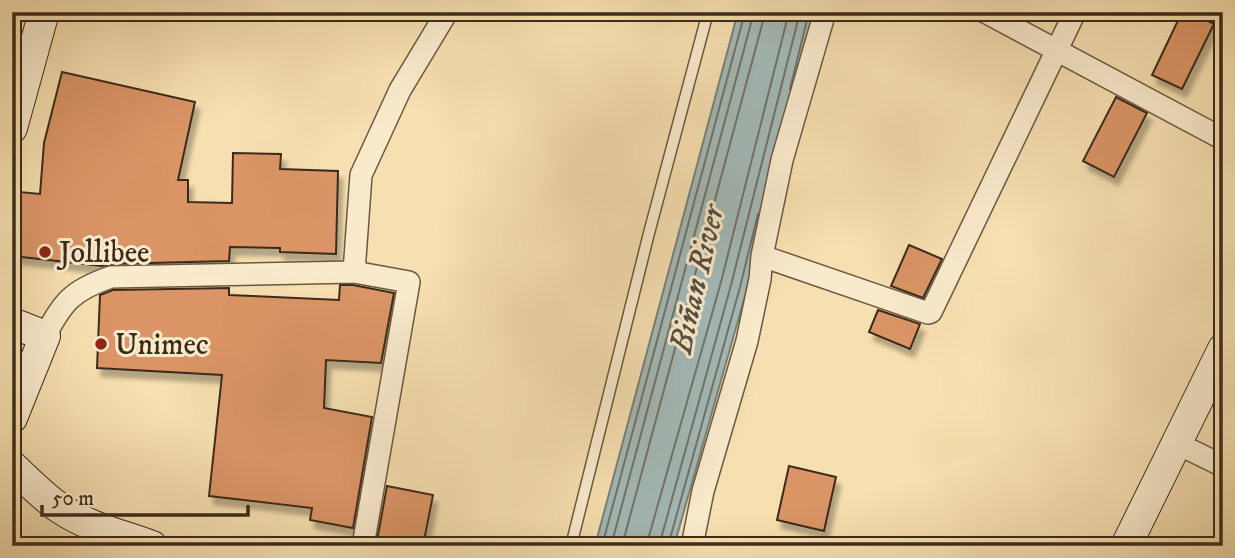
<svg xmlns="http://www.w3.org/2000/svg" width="1235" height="558" font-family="'IM FELL DW Pica',serif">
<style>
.water{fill:#a3b9b7;stroke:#7a8078;stroke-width:2}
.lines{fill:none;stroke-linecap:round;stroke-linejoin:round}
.shore{stroke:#707268;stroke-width:2}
.building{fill:#da9466;stroke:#3c2b1a;stroke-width:2;filter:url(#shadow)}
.lane-casing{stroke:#6a5840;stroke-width:13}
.street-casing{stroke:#6a5840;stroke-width:24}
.secondary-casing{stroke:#3c2b1a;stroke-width:32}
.lane{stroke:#f9eacc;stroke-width:10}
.street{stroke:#f9eacc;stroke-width:21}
.secondary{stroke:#f9eacc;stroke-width:30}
.poi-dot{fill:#8f2418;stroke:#f9eacc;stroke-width:2.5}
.labels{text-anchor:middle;stroke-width:6;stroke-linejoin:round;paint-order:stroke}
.poi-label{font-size:30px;fill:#3c2b1a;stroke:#f9eacc;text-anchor:start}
.water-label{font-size:32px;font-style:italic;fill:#564e41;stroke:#f9eacc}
</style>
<defs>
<filter id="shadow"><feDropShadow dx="4.5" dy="8" stdDeviation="2" flood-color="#0004"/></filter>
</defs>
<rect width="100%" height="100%" fill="#f6dfb0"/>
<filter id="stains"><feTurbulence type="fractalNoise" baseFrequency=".00286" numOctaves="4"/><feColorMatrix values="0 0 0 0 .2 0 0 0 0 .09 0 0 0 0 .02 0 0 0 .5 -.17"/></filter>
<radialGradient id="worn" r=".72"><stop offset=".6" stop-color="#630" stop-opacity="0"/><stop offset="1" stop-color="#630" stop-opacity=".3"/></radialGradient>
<path class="water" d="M738 12H816L747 289 674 546H595Z"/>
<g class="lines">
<path class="shore" d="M790 89 809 12
M602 546 745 12
M611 546 754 12
M622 546 763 21 764 12
M648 546 649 536 721 282 789 12
M659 546 731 285 800 12
M668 546 740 287 758 214"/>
</g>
<path class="building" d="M1182 12H1190L1214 24 1182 89 1152 75Z
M62 72 195 102 178 180H188V202L232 203 233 153 281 154 280 169 338 171 336 254 280 252V248L230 247 229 261 111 264 102 266 13 256 20 192 40 194 44 143Z
M1116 97 1147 113 1114 177 1083 161Z
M909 245 942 259 923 298 891 286Z
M340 285H353L394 293 381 363 326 360 324 408 372 417 353 528 310 520 312 508 209 496 222 375 97 368 100 295 113 290 229 288V295L339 300Z
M878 310 920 324 910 349 869 332Z
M789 466 836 477 824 531 777 520Z
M387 486 433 495 423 546H376Z"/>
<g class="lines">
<g class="lane-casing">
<path id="lane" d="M571 546 649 233 708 12"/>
</g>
<g class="street-casing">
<path id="street" d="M985 12 1223 139
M762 256 928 313 931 312 1075 12
M354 272 361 175 400 90 447 12
M45 336C63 301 73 290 111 277L354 272 409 282 363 546
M1176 443 1223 466
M692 546 703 491 747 341 760 279 762 256 782 160 825 12"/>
</g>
<g class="secondary-casing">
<path id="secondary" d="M12 128 44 12
M12 323 45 336 12 418
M12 466C28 481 43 497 61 509 88 527 122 535 152 546
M1126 546 1223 349"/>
</g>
<use href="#lane" class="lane"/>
<use href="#street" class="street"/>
<use href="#secondary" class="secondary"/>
</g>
<g class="poi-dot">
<circle cx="45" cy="252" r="7"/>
<circle cx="101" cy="344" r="7"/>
</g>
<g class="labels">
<g class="poi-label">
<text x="59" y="262">Jollibee</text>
<text x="115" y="354">Unimec</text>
</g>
<g class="water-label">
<text transform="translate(696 279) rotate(-77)" y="11">Biñan River</text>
</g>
</g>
<rect width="1235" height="558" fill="none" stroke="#f6dfb0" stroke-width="42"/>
<rect x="14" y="14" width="1207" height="530" fill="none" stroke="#3c2b1a" stroke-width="3.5"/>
<rect x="21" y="21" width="1193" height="516" fill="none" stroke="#3c2b1a" stroke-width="2"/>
<path d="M42 505v10h206v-10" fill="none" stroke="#3c2b1a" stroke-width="3.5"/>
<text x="52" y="505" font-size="21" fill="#3c2b1a" stroke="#f9eacc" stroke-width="5" paint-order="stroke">50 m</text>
<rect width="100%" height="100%" filter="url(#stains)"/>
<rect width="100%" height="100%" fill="url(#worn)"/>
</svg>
